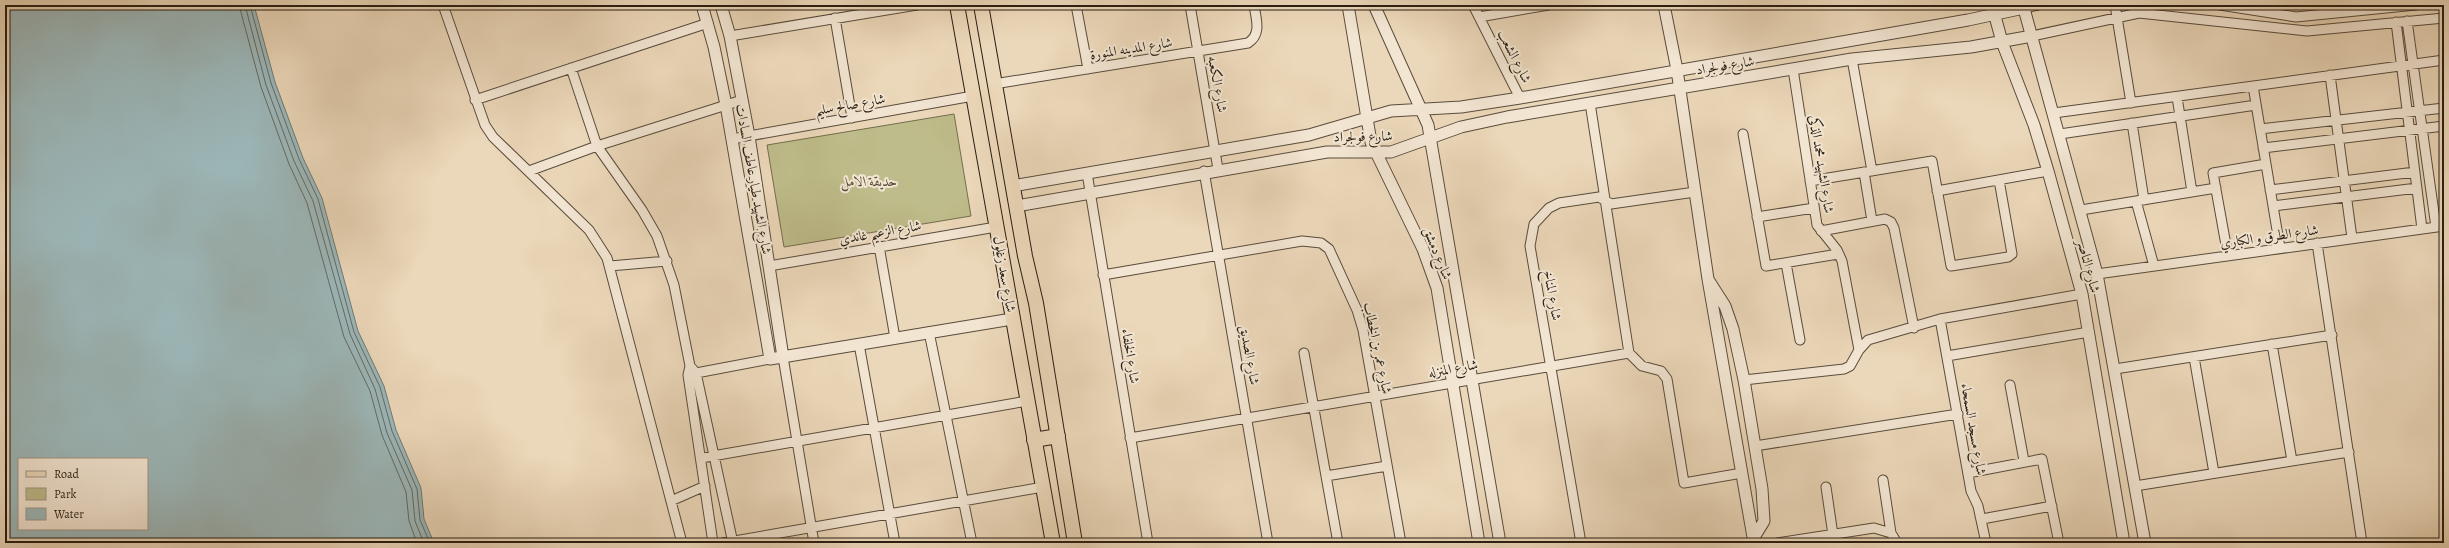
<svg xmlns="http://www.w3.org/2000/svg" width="2449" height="548" font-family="Alegreya,Amiri,serif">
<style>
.green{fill:#bebc8a;stroke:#736d4e}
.water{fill:#9cb7b9;stroke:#6e7a76;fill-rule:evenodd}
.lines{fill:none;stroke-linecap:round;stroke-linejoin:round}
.shore{stroke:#626a66;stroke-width:1}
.minor-casing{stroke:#594c3c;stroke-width:11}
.tertiary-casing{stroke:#594c3c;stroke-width:13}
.primary-casing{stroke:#281e12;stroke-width:16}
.minor{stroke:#f2e5d2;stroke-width:9}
.tertiary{stroke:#f2e5d2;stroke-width:11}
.primary{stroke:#ebd7b9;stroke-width:14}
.labels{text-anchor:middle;stroke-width:4;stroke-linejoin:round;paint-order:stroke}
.street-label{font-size:14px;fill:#281e12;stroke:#f2e5d2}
.park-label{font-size:14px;font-style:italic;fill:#554d36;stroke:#f2e5d2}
</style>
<rect width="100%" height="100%" fill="#ebd7b9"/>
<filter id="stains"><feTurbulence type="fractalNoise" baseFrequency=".005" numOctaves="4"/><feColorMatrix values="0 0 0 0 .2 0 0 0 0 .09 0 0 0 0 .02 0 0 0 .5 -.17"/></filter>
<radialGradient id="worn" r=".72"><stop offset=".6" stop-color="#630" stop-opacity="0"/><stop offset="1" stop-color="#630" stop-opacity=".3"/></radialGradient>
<path class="green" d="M954 114 971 216 784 247 767 145Z"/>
<path class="water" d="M5 5H254L275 82 303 158 322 198 358 331 384 386 396 430 421 488 424 519 434 543H5ZM19 459H147V529H19Z"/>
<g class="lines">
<path class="shore" d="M239 5 261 87 289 164 307 203 344 337 370 391 382 435 406 492 409 521 417 543
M245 5 266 85 294 161 313 201 350 334 375 389 387 433 412 490 415 521 424 543
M250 5 271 83 299 159 318 199 354 332 380 387 392 431 417 489 420 520 430 543"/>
<g class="minor-casing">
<path id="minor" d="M443 5 485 125 493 137 589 230 607 258 682 543
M1076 5 1088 69
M1190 5 1218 169
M1473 5 1520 98
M2115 5 2131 103
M2220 5 2296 17 2416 5
M2024 8 2038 5
M1479 17 1549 5
M835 18 852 118
M2407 21 2436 227
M2396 22 2422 229
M730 36 917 5
M2032 36 2139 13 2307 31 2444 18
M1852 59 1872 171
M571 68 597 146 642 210 657 236 674 285 690 366 688 375 713 543
M1793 69 1817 225 1837 250 1842 261 1859 350
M2330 75 2352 238
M994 84 1248 43C1262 34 1256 19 1254 5
M2253 86 2280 248
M2177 97 2192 192
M475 100 708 23
M1590 103 1629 353
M2054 113 2444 60
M2132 123 2144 200
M2260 129 2444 108
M1743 134 1766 266 1838 254
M2060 134 2256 105
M732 139 973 96
M2263 148 2444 126
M529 171 597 146 742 100
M1204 171 1268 543
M1864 172 1872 221
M1087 173 1148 543
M1810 181 1932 161 1951 266 2008 257 2012 254 1999 180
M2270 190 2415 172
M1937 191 2048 171
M2136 201 2154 266
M2273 206 2417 188
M2081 210 2216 188
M1757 217 1814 208
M1821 231 1885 219 1891 222 1894 228 1914 328
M2317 243 2362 543
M879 246 895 338
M2228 256 2213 173 2266 164
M1786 263 1800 340
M610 266 667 261
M769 266 996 227
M2097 274 2444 226
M1103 275 1302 241 1321 243 1329 249 1357 310 1363 330 1401 543
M1940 319 1971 491 1978 506 1986 543
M929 332 972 543
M859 344 895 543
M2272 344 2292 461
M1304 353 1338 543
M1947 356 2089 332
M783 357 814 543
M2194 357 2214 473
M690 366 696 373 733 543
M2115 369 2332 335
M691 374 770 359
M1744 380 1844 369 1850 366 1859 350 1868 340 1940 319 2082 294
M2010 385 2024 461
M1130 438 1629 353 1642 366 1661 371 1667 379 1684 483 1742 473
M1755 446 1958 414
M701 458 1027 401
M1968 473 2042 459 2059 543
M1326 476 1387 466
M1883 480 1891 533
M2135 486 2349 452
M1826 487 1833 535
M671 501 705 486
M1982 519 2052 506
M723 543 1043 487
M1581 543 1530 246 1534 224 1549 208 1559 203 1599 197 1611 204 1695 192
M1777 543 1874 528 1891 533 1897 543"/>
</g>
<g class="tertiary-casing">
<path id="tertiary" d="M702 5 714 47 726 105 770 359 1012 319
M721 5 730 36 749 136 783 357
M1348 5 1371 142 1423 249 1437 288 1479 543
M1374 5 1428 125 1500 543
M1664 5 1677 70 1708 279 1754 543
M1992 5 2002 42 2034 125 2048 171 2082 294 2124 543
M2023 5 2097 274 2145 543
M1012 186 1309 135 1391 111 1461 107 1520 98 1968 20 2024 8
M1016 206 1327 152H1391L1461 127 1507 117 1852 59 1971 47 2032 36
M1709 281 1725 306 1733 329 1744 380 1762 489 1764 521 1753 539"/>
</g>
<g class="primary-casing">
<path id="primary" d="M957 5 1053 543
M981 5 1025 256 1036 303 1075 543
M1034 440 1058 436"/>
</g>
<use href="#minor" class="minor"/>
<use href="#tertiary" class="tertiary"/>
<use href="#primary" class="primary"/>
</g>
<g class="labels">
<g class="street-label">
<text transform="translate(1131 48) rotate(-9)" y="5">شارع المدينه المنورة</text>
<text transform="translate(1515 56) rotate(63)" y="5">شارع الشعب</text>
<text transform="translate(1725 65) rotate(-9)" y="5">شارع فولجراد</text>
<text transform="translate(1218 84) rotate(80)" y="5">شارع الكعبه</text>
<text transform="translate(850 104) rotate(-10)" y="5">شارع صالح سليم</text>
<text transform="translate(1363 136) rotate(-1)" y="5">شارع فولجراد</text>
<text transform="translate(1822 164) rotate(81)" y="5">شارع الشهيد محمد الذكى</text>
<text transform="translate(754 179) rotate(80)" y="5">شارع الشهيد طيار عاطف السادات</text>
<text transform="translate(880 232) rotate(-10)" y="5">شارع الزعيم غاندي</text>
<text transform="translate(2269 236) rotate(-8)" y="5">شارع الطرق و الكباري</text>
<text transform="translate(1438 253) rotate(68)" y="5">شارع دمشق</text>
<text transform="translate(2089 266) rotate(75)" y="5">شارع الناصر</text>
<text transform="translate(1005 274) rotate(80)" y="5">شارع سعد زغلول</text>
<text transform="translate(1553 295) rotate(80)" y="5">شارع المناخ</text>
<text transform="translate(1378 348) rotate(78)" y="5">شارع عمر بن الخطاب</text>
<text transform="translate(1250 355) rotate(80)" y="5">شارع الصديق</text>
<text transform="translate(1131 356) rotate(81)" y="5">شارع الخلفاء</text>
<text transform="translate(1453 368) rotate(-10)" y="5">شارع المنزله</text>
<text transform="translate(1974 429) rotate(80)" y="5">شارع مسجد السمحاء</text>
</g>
<g class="park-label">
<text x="869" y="186">حديقة الامل</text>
</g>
</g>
<rect width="2449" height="548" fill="none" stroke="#ebd7b9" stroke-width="20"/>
<rect x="6" y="6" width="2437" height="536" fill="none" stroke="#281e12" stroke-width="2"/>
<rect x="10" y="10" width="2429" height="528" fill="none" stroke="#281e12"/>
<rect x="18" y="458" width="130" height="72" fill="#f2e5d2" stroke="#a19585"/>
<rect x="26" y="471" width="20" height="6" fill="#ebd7b9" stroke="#a19585"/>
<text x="54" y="478" font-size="12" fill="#281e12">Road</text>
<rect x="26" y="488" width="20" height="12" fill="#bebc8a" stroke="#a19585"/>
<text x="54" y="498" font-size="12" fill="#281e12">Park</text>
<rect x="26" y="508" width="20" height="12" fill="#9cb7b9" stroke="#a19585"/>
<text x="54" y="518" font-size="12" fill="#281e12">Water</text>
<rect width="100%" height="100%" filter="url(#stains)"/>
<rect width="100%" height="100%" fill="url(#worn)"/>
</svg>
